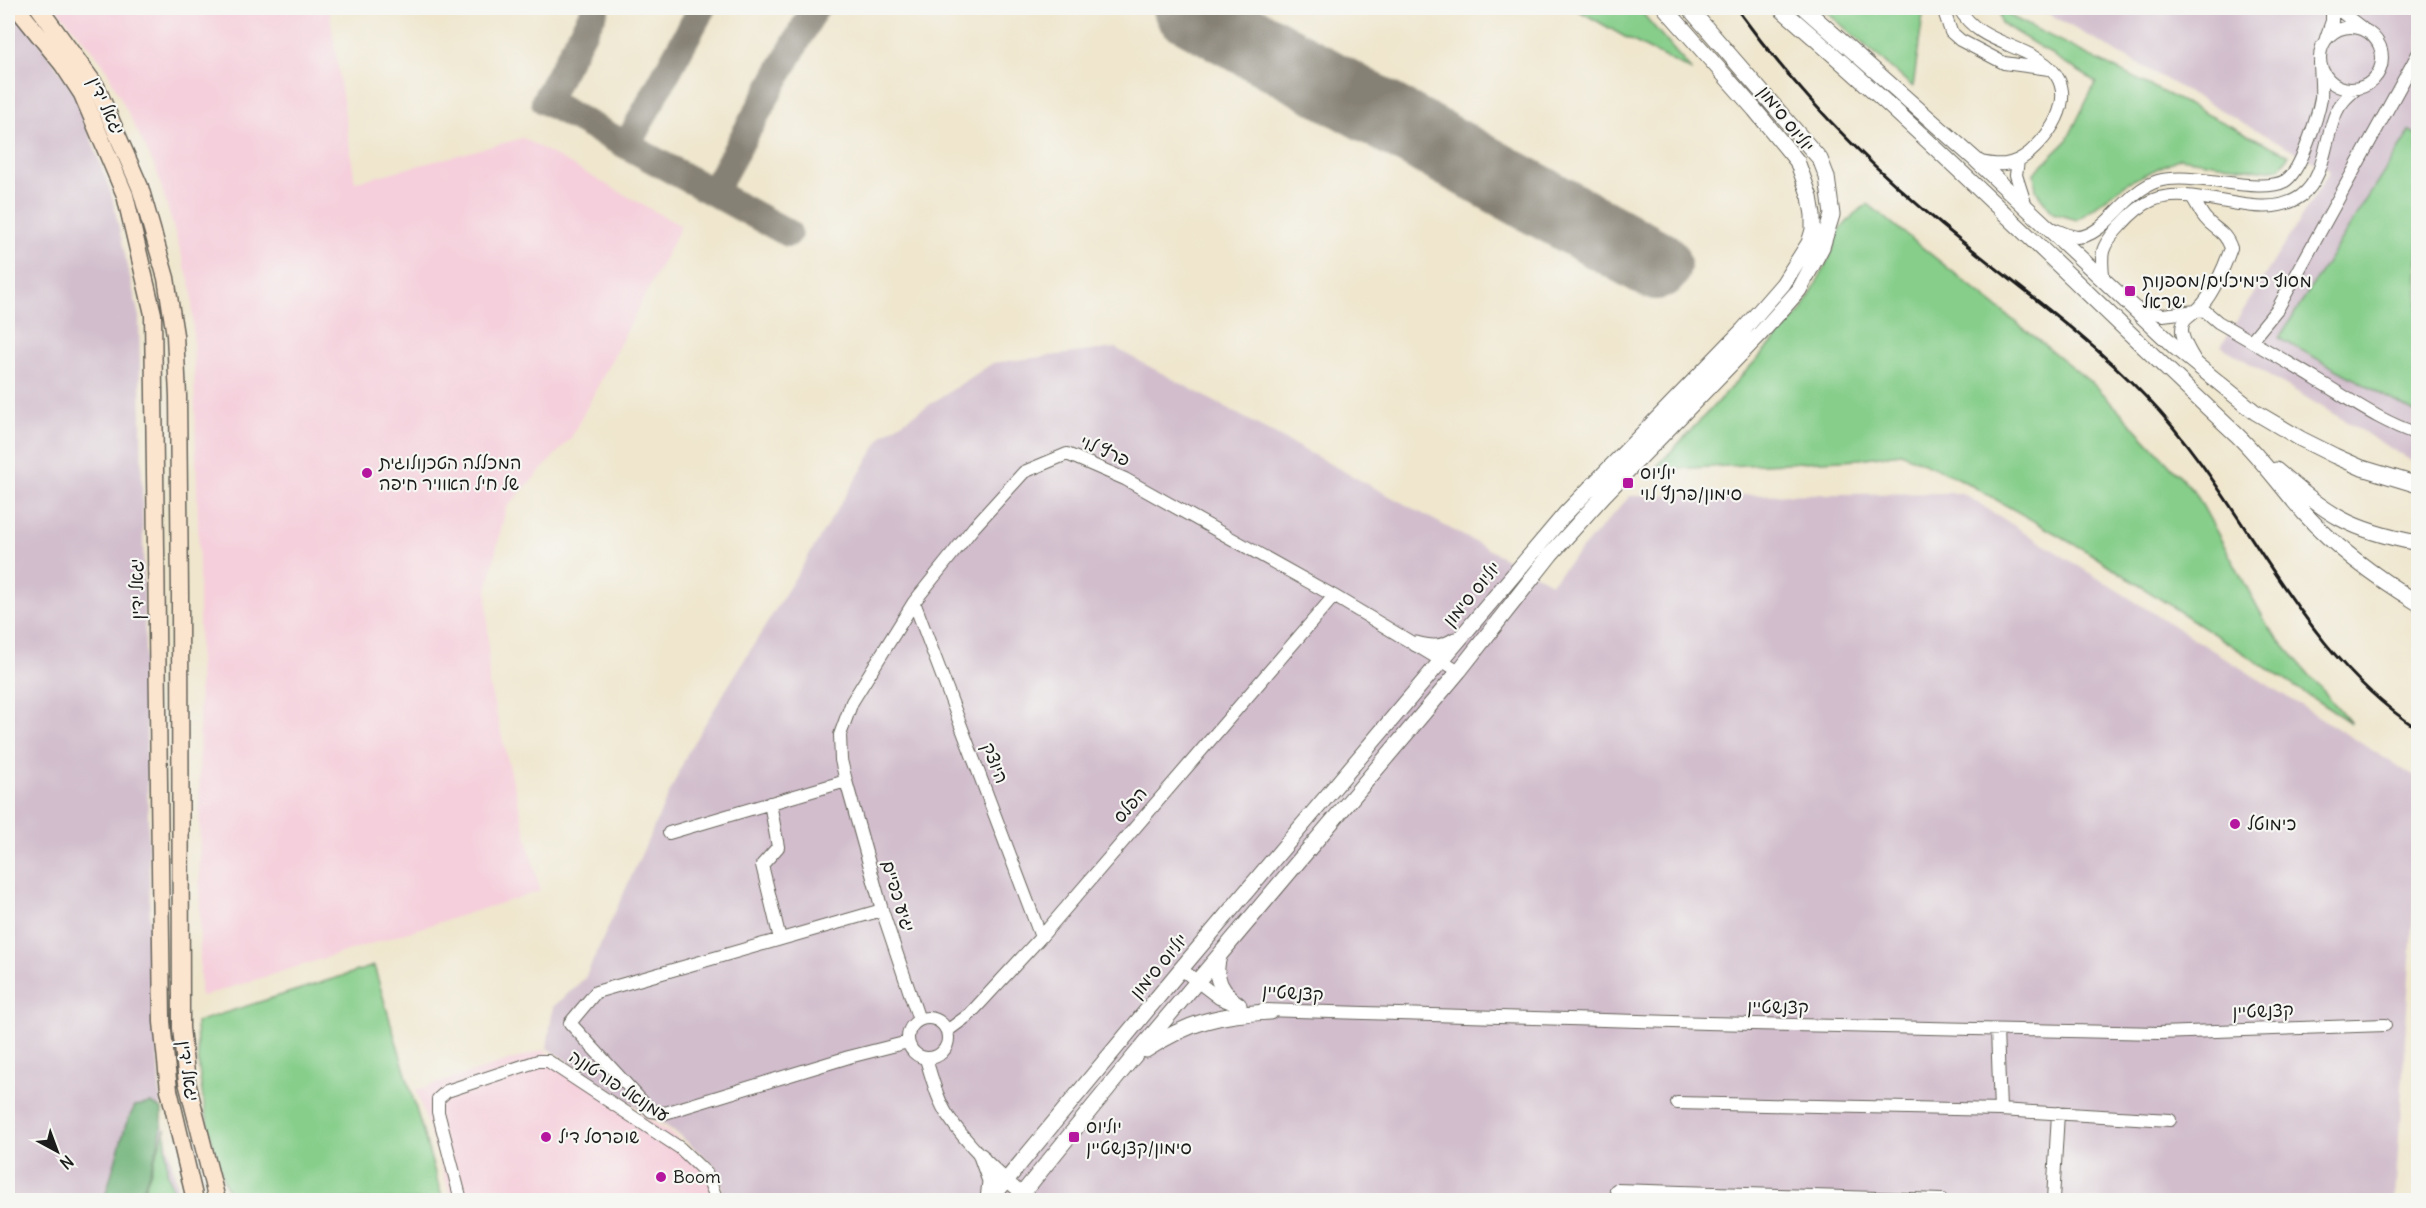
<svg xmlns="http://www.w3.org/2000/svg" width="2426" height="1208" font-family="Delius,'Playpen Sans Hebrew',sans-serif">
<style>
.built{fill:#f5cfdb}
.industrial{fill:#d1bdcc}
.green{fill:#86ce8a;stroke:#517553;stroke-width:1.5}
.forest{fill:#6cb176;stroke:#446649;stroke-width:1.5}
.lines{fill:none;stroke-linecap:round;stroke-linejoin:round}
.taxiway{stroke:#868174;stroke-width:28}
.runway{stroke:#868174;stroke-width:70}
.minor-casing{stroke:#66635a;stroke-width:14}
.tertiary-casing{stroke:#66635a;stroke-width:17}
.secondary-casing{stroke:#66635a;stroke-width:19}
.minor{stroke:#fff;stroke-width:12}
.tertiary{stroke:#fff;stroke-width:15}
.secondary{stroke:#fce5cf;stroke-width:16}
.rail{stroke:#1c1c1c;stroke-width:3}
.poi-dot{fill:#b5179e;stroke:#f6f6f2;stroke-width:2}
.labels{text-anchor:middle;stroke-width:4.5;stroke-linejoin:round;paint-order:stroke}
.street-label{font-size:18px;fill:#1c1c1c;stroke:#f6f6f2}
.poi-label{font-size:18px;fill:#1c1c1c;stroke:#f6f6f2;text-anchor:start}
</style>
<rect width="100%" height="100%" fill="#f6f6f2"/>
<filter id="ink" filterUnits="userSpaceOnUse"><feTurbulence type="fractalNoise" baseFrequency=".0167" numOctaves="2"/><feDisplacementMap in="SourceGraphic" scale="12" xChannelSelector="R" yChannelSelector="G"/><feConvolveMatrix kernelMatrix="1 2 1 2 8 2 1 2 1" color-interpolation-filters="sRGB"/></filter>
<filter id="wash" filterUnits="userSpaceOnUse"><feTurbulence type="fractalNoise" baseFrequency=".008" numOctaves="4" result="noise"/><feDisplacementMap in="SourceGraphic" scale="24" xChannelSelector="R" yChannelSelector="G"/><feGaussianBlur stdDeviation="1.35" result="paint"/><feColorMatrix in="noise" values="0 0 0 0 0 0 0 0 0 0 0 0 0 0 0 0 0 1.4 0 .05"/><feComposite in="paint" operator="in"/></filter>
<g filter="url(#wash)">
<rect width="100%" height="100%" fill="#efe6cd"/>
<path class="built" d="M56 8H329L355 182 523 138 681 226 571 438 506 508 487 590 489 684 540 891 200 997 199 566 192 290 156 169 103 63Z
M544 1050 676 1137 714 1172 720 1200H452L416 1090Z"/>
<path class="industrial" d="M8 8 33 33 74 91 111 193 139 317 150 929 161 1114 180 1200H8Z
M2038 8H2418V465L2221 346 2330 171Z
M1115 348 1551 583 1630 496 1962 493 2418 779V832L2395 1200H725L716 1167 678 1134 547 1048 553 1007 585 978 689 750 883 435 993 363Z"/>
<path class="green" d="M1574 8H1638L1692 71 1625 37Z
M1822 8H1924L1913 87Z
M2000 11 2289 155 2280 168 2260 170 2180 158 2129 182 2077 220 2053 213 2036 191 2034 173 2066 142 2096 82 2001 23Z
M2410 131 2418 136V414L2279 338Z
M1868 204 2098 388 2195 492 2269 628 2351 723 2088 552 1958 478 1901 453 1859 459 1654 470 1802 311 1832 252 1840 230 1854 214Z
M374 966 443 1200H231C209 1143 197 1083 196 1022Z
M165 1129 167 1171 175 1200H141Z"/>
<path class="forest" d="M151 1103 162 1109C164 1141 149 1171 139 1200H104L126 1124 135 1106Z"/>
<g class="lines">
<path class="taxiway" d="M596 8 545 101 788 233
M627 145 702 8
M713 192 815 8"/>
<path class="runway" d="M1188 8 1656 265"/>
</g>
</g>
<g filter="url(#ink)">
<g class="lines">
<g class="minor-casing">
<path id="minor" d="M1943 8 1951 32 1960 40 2004 63 2049 69
M1959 8C1976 39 2010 42 2038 59 2082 84 2058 128 2029 153 2012 167 1998 166 1977 161
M2336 8 2362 28
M2320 58a31 31 0 1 1 62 0a31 31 0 1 1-62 0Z
M2326 38 2332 21V8
M2018 161 2016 175 2025 203
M2192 197C2197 204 2200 212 2205 218 2215 231 2224 229 2231 248 2225 265 2212 297 2198 309 2192 316 2182 318 2182 330 2182 341 2192 355 2197 364
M2051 228C2059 231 2068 236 2077 237 2105 237 2125 191 2158 181 2193 171 2259 195 2285 181 2301 172 2318 115 2321 98 2322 86 2320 73 2320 61
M2104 282C2100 253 2100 247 2121 225 2130 215 2140 205 2153 200 2197 183 2261 225 2301 196 2326 177 2324 140 2336 113 2340 103 2348 96 2356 89
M2135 308 2163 315 2204 310 2218 322C2251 341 2284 360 2317 380 2351 400 2381 422 2418 434
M2251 341 2278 308 2418 54
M914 602 1041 937
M770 803 778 847 762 865 780 939
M669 833 846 781
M882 910 596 992 570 1023 651 1111 665 1113 849 1057 908 1042
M1181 969 1219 998 1236 1005
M1262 1010 1707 1023 2159 1033 2385 1025
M908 1038a20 20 0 1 1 40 0a20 20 0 1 1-40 0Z
M919 1020 882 910 846 781 841 760 840 735 852 702 914 602 974 527 1024 472 1067 454 1125 479 1334 596 1459 671
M1997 1030 2000 1110
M947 1031 970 1014 1041 937 1334 596
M926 1059C932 1078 937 1099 948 1116 968 1146 996 1171 1022 1194
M1677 1103 2000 1110 2170 1120
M1616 1190 1942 1200
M461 1200 438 1112V1099L447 1091 538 1061H548L680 1148 706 1173 717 1200
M2053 1200 2058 1113"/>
</g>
<g class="tertiary-casing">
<path id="tertiary" d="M1780 8C1938 144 2085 293 2237 435 2262 459 2282 488 2305 514 2338 550 2377 578 2418 603
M1804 8 1977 161 2176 348 2255 412 2301 439 2335 456 2362 468 2418 485
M2276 470C2329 515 2348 530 2418 543
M1416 644C1431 648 1441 649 1455 640
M1219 957C1212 977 1223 994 1239 1005
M1146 1050C1188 1022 1220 1014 1270 1012
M981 1156 990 1181 988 1200
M990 1200 1181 969 1565 514 1743 330 1783 284 1809 243 1813 230V215L1810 197 1797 161 1755 110 1665 8
M1017 1200 1131 1060 1459 671 1551 554 1604 495 1760 334 1799 290 1822 247 1832 215 1827 177 1820 159 1689 8"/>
</g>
<g class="secondary-casing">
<path id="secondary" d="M17 8 63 65 82 94 125 195 153 314 162 1022 169 1090 195 1200
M39 8 96 86 140 187 166 278 175 335 178 396 180 595 181 1028 187 1082 217 1200"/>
</g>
<use href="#minor" class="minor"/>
<use href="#tertiary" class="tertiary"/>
<use href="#secondary" class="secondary"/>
<path class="rail" d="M1736 8C1794 88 1866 163 1943 226 2011 282 2085 333 2146 397 2245 499 2297 651 2418 729"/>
</g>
</g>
<g class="poi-dot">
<rect x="2124" y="285" width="12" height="12" rx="3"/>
<circle cx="367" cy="473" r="6"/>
<rect x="1622" y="477" width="12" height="12" rx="3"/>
<circle cx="2235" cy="824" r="6"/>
<circle cx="546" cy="1137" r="6"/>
<rect x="1068" y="1131" width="12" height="12" rx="3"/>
<circle cx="661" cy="1177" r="6"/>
</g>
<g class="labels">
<g class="street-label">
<text transform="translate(106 106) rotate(65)" y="6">יגאל ידין</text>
<text transform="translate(1786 119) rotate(52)" y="6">יוליוס סימון</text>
<text transform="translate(1105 451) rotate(23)" y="6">פרץ לוי</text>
<text transform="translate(137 589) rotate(-91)" y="6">יגאל ידין</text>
<text transform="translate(1472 594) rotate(-50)" y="6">יוליוס סימון</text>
<text transform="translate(995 763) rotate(69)" y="6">היוצק</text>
<text transform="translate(1130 805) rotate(-49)" y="6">הפלס</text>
<text transform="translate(898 896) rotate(73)" y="6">יגיע כפיים</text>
<text transform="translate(1159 966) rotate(-50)" y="6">יוליוס סימון</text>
<text transform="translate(1293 993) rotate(4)" y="6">קצנשטיין</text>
<text transform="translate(1778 1007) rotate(1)" y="6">קצנשטיין</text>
<text transform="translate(2263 1011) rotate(-2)" y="6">קצנשטיין</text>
<text transform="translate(188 1071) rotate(82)" y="6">יגאל ידין</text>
<text transform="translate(619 1086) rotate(33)" y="6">עמנואל פורטונה</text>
</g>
<g class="poi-label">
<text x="2142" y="287">מסוף כימיכלים/מספנות<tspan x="2142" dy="21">ישראל</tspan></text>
<text x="379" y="469">המכללה הטכנולוגית<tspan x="379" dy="21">של חיל האוויר חיפה</tspan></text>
<text x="1640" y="479">יוליוס<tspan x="1640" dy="21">סימון/פרנץ לוי</tspan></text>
<text x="2247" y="830">כימוטל</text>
<text x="1086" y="1133">יוליוס<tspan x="1086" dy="21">סימון/קצנשטיין</tspan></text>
<text x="558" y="1143">שופרסל דיל</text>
<text x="673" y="1183">Boom</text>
</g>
</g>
<rect width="2426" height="1208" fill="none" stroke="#f6f6f2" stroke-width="30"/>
<g transform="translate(57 1151) rotate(139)" stroke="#f6f6f2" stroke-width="4.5" paint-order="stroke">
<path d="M0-4.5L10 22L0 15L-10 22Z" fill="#1c1c1c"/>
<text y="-9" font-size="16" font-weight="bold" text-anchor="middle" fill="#1c1c1c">N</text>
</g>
</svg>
